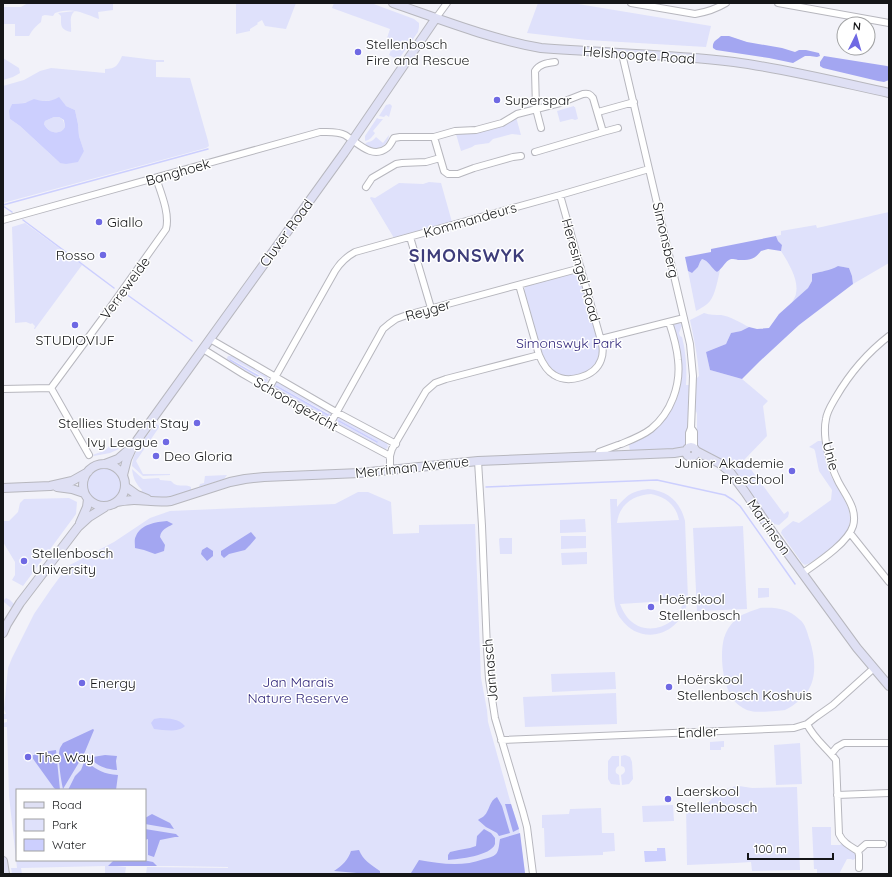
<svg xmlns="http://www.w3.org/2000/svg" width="892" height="877" font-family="Quicksand,sans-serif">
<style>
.green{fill:#dfe1fb;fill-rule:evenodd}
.forest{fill:#a3a6f1}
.water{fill:#cccffe;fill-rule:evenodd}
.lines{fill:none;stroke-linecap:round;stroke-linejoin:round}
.stream{stroke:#cccffe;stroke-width:1.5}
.street-casing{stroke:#b7b7be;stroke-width:8}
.secondary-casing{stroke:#b7b7be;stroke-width:10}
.street{stroke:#fff;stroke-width:6}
.secondary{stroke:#dfe0f4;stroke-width:8}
.poi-dot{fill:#6f69e3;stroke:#fff;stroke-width:1.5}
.labels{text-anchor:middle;stroke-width:3;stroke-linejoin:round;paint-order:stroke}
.poi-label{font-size:14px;fill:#151618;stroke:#fff;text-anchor:start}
.street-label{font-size:14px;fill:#151618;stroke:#fff}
.park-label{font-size:14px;fill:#31277b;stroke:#fff}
.district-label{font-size:18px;font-weight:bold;letter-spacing:1px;fill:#3e3d7a;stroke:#fff}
</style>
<rect width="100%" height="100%" fill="#f2f2f9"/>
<path class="green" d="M28 3H113V10L98 12 99 19C82 13 74 7 55 13L53 16 45 15 42 16 41 22C36 26 32 30 29 36H15V24H3V7H21Z
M236 3H296L286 29 265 26 262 20 257 23 258 24 250 29V31L236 34Z
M334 3H371L414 19 419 23V27L418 32 401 56C397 60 394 58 389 55L391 50 384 47 390 29 332 8Z
M538 3H572L711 26 706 47 587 40 527 33Z
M75 11C68 16 72 25 71 32 60 29 61 26 61 16L58 13Z
M122 56 155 60H164V62H156V77L190 78 208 141 209 146 206 148 3 203V86L24 80 40 71 51 68 105 73V69C116 69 118 65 122 56ZM55 100 66 106 75 110 78 124 79 136 84 151 60 163 20 126 10 119 12 104Z
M3 58 19 68 20 73 13 77 3 80Z
M390 104 392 106 389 117 386 115 384 117 379 116 386 105Z
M574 106V107H575L578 119 575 120 572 119 560 122 557 111Z
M54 117H59L63 120 65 127C60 136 48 133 44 124L45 121Z
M516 117 521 135 512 134 493 139 489 143 475 145 472 147 461 151 456 134 505 124Z
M377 118 379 119H383L373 131 375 133C372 137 370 140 365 141V136Z
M389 135C388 148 374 152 365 144 369 140 370 144 376 137L383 143Z
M429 182 441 183 452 222 394 238 370 198 371 197 375 198 399 183 423 184Z
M889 212V263L853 284 852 276 849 268 838 266 831 271H822L812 281 808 288 792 303C793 300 796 296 796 293 799 280 788 262 781 251L782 245 778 241 776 236 781 235V231L816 225 817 228Z
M25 223 82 265 35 329H34L35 326 32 323 31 324 26 322 15 323V316L12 227Z
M702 259C709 261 711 268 717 272L720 270C718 279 715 295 710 301 706 306 701 308 696 311L688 271 692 273 698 267 700 262Z
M573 272 577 273 579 275 599 342V353L596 363 585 373 570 376 563 375 557 373 548 365 542 354 524 291 525 287 528 285Z
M704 313C710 315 715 315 721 315 730 316 741 323 749 327L741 331 731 333 726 344 706 352 710 370 742 379 768 401 763 406 767 436 744 460 784 514 788 511 789 513 788 517 779 525 774 524 772 522 733 470 720 459 699 449 697 447V414L695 408 696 379 699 376C698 357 694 339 690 320Z
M677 323H679L682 325 679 333 680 336 682 337C686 353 687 368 686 385H689L687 444 686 447 682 449 630 452 629 444 669 413C688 386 681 358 674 329V325Z
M228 356H232L267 376 268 381 264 383 227 361 226 360ZM231 359 266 378 265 381 229 361Z
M276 382H278L330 411 331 414 330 417 326 418 274 389 273 387ZM276 385 328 413V415L275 387Z
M337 418H341L387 443 388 447 386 449 383 450 337 425 336 423V420ZM339 420 377 441 376 443 339 422Z
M156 424 160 426 136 461 143 474H170V475L143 476 132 466C133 450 147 436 156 424Z
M818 441H822L823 444C824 453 825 462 829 471 837 493 863 514 842 538 833 548 821 555 810 563L805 565 802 563 781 533 782 530 793 521 799 523 831 500 832 490 819 471 815 451 814 449 809 447Z
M109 446 118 448 119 449 110 453 94 456 93 455C98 452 106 452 109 446Z
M87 486a18 18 0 1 1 36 0a18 18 0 1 1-36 0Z
M132 469 143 479 159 478 160 480 171 481C178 489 184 483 191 487V490C174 496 158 503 141 492L142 490C136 484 133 478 132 469Z
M227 475 224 479 199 487 200 484 204 483 205 476Z
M648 489C668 491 680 501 685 521L688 599C683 634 642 648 621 619 616 613 615 606 614 598L610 499H617V507C627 495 632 491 648 489ZM651 494C666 497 676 505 679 520L617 523C619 505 633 495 651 494ZM683 600C680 627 644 639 627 617 624 613 622 609 620 604Z
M358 492H368L391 502 393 534 419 533V525L475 524 481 678 487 710 488 722 511 804 519 829 525 874H146L147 867 228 868V867L172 866H116L126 867 125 874H105V866L21 868 22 874H12L11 868H17L9 796 7 727H3V723L7 722V719H3V714H6L4 709 8 668 12 658 34 614 51 589 68 566 114 542 150 518 170 511 335 504ZM17 790H145V860H17Z
M69 498 77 502 76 514 23 586 12 580 15 575V562L3 542V521H9L18 512 20 503 24 499Z
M585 519 586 532 560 533V520Z
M743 526 747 609 697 611 693 528Z
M561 536H586V548L561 549Z
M500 538H512V554H500L499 539Z
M587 552V564L562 565 561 553Z
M758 588H769V597L758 598Z
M6 598 10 600 14 604 11 608 4 602V600Z
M760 608C774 607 788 608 799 619 806 624 807 633 810 641 816 661 818 685 800 700 796 703 790 708 785 710 779 711 757 713 751 711 748 711 743 708 740 706 723 694 719 657 724 638 726 631 730 625 735 620 741 614 752 611 760 608Z
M615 672 616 689 552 692 551 674Z
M616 693 617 724 525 727 523 697Z
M724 741V747H721V750H710V742Z
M800 743 802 784 776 785 774 745Z
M625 755 630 757 632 762 633 779 629 784 622 785 621 775C625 773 626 771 624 767L621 766V756Z
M612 756H619V766C616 767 615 770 616 773L619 775 620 785 611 784 608 779V761Z
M739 786 752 788 797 787 800 870 752 871 751 862 735 863 687 865 686 804 708 803C716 793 726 787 739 786Z
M673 805 674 821 643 822 642 806Z
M601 808 602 833H614L615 851 603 852V855L545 857 544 828H542V815L569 814 570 809Z
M812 827H831V845H840L842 843 856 853V858L853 860 851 859H847L839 874H817V869H814Z"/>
<path class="forest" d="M721 36H729L747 42 782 48 795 52 799 50H806L819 53 820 56 817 57 810 56H805L793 63 769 58 716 50 713 48C712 41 717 40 721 36Z
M824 56 887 66 889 67V80L884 82 878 81 823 68 820 66V62Z
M776 236 778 241 782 245 781 251 768 249 761 251C754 260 750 260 738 260 736 259 734 259 731 259 725 261 723 268 717 272 711 268 709 261 702 259L700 262 698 267 692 273 688 271 685 257 711 252V249Z
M838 266 849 268 852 276 853 284 799 325 760 361 742 379 710 370 706 352 726 344 731 333 741 331 749 327 757 329 769 328 779 314 808 288 812 281V274C822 271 829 271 838 266Z
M167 521 173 524C167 528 161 529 160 537L165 545 164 551 155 554 144 550 135 548C135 544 134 539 136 536 141 524 156 522 167 521Z
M251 532 256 538 250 545 245 550 229 554 224 558 221 555V551Z
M207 547 213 551V556L207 561 201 554 202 550Z
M93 729 94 730 84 754 63 789C61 780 57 757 60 748 61 746 62 745 63 743Z
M56 750 60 790H57L54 788 31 756 42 752Z
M105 755 117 756 116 761 117 770C103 769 97 765 87 756L93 757Z
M85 760C96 770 103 774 118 775L116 790H68L75 776 81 770Z
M497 797 502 806 510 833 499 836 497 833 486 827 478 820C479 819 483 817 484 816 490 810 489 801 497 797Z
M505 804H511L519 829 513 832Z
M152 814 170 823 174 829 145 824V818Z
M145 829 176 834 179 837H175L160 840 154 857 148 855V839L145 840Z
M484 829 491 833 495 838C495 839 495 844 495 844 491 856 458 859 448 860V855L450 852 459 850 470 848 476 846 477 836Z
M520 833 525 873 424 874 411 873 419 860C441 864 463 867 484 859 488 858 493 857 496 854 499 851 499 844 500 839Z
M359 850C363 860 371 865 380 871V874C364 874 350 872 334 871 342 866 348 860 351 851Z
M114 860H143L153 862 157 866H108Z"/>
<path class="water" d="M59 97 66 106 75 110 78 124 79 136 84 151 78 162 66 164 60 163 20 126 10 119 9 111 12 104 25 103 34 99C42 102 52 102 59 97ZM54 117H59L64 120 65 127C60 136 48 133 44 124L45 121Z
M160 718C170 719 178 718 185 726 177 733 165 730 154 729L151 723 154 719Z
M657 848H665L666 861 645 862 644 851H657Z"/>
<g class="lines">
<path class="stream" d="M3 205 208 149
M3 206 12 212
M23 220 114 288
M126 294 192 341
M230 360 265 380
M276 386 328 415
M339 421 377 442
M486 487 657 480 725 495 733 500 740 506 795 584"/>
<g class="street-casing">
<path id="street" d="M631 3 695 14C707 12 716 9 726 3
M778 3 889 23
M436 18 447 3
M622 54 690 344 693 376 691 428 689 433V448
M598 112 634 102
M541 128 536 109 535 71C539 64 547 63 555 62
M603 132 618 128
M434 137 444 171 448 174H458L474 168 513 157 521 156
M366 187 372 178 396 164 402 163 426 162 440 158
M3 220 320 132C328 132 338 131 345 135 357 142 372 160 387 148 390 146 392 141 394 138L400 137H434L455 131 476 130 502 123 517 114 560 103 583 94C588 93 590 94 593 98L603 132 535 152
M410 237 431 308
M519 285 539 355C542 362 547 371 554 375 568 384 595 377 601 360 603 355 603 349 602 344L560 195
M210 339 336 412 396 444
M601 339 684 318
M203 349 243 374 330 424 390 456
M51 388 102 319 166 229C170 214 161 193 156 178
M269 388 335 271C340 263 346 257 355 252L560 195 649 169
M3 389 51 388 89 455
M330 424 378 338 383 329 389 324 396 319 407 315 581 268
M691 428 694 432V448
M621 444C631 440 642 436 651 429 671 413 681 385 678 360 677 348 673 334 669 322
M599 456V452L618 445
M478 461 482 526 487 649 489 679 495 718 523 812 527 827 533 874
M390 470V456L392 449 426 391 435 383 446 379 539 355
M850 533 889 582
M803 573C817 563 848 543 853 526 858 509 845 495 838 481 830 465 822 437 826 419 827 411 832 404 836 397 850 373 867 353 889 336
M807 724C814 739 826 747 836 760L839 834C843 843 850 846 858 851L859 855V868
M501 740 794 728 807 724 816 717 833 705 874 668
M831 754 837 747 844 743H889
M837 795 889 793
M858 851 866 844H883"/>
</g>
<g class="secondary-casing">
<path id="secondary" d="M393 3C442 20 490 39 541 48 605 53 670 54 734 62 786 69 838 82 889 93
M686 452a5 5 0 1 1 10 0a5 5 0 1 1-10 0Z
M696 451 719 463 730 472 745 492 773 533 857 648 889 686
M83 485a21 21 0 1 1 42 0a21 21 0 1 1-42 0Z
M105 464 118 459 133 446 344 153 436 18
M123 475 127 459 132 448
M57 487 72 489 84 493
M126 487 137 495 147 499
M3 488 50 486 72 481 88 472
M117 502C123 501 128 500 134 500 146 500 158 503 171 501L230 482 245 479 264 477 360 473 478 461 674 453 686 451
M80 523 87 507 88 499
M3 633 7 624 20 603 78 527 89 517 105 507
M3 861 5 874"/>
</g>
<use href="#street" class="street"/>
<use href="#secondary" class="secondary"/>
</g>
<g class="poi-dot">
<circle cx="358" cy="52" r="4"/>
<circle cx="497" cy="100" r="4"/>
<circle cx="99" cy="222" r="4"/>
<circle cx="103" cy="255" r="4"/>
<circle cx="75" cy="325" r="4"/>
<circle cx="197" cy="423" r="4"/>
<circle cx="166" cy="442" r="4"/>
<circle cx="156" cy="456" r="4"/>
<circle cx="792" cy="471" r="4"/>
<circle cx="24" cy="561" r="4"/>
<circle cx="651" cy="607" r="4"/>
<circle cx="82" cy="683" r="4"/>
<circle cx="669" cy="687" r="4"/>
<circle cx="28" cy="757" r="4"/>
<circle cx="668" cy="799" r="4"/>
</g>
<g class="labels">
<g class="poi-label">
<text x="366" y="49">Stellenbosch<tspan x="366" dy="16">Fire and Rescue</tspan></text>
<text x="505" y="105">Superspar</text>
<text x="107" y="227">Giallo</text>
<text x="95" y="260" text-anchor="end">Rosso</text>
<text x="75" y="345" text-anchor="middle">STUDIOVIJF</text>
<text x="189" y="428" text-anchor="end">Stellies Student Stay</text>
<text x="158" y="447" text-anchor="end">Ivy League</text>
<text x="164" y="461">Deo Gloria</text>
<text x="784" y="468" text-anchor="end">Junior Akademie<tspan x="784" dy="16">Preschool</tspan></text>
<text x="32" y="558">Stellenbosch<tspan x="32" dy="16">University</tspan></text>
<text x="659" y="604">Hoërskool<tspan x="659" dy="16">Stellenbosch</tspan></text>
<text x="677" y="684">Hoërskool<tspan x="677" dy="16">Stellenbosch Koshuis</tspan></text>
<text x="90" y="688">Energy</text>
<text x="36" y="762">The Way</text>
<text x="676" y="796">Laerskool<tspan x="676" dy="16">Stellenbosch</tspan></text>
</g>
<g class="street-label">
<text transform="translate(639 55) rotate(4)" y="5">Helshoogte Road</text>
<text transform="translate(178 172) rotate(-16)" y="5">Banghoek</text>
<text transform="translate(470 220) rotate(-16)" y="5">Kommandeurs</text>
<text transform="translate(286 233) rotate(-54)" y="5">Cluver Road</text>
<text transform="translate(666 240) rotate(77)" y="5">Simonsberg</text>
<text transform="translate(581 270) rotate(74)" y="5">Heresingel Road</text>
<text transform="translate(125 288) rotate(-54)" y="5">Verreweide</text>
<text transform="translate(428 310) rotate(-16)" y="5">Reyger</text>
<text transform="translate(296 404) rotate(30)" y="5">Schoongezicht</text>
<text transform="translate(831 456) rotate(75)" y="5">Unie</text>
<text transform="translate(412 467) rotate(-6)" y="5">Merriman Avenue</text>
<text transform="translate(769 527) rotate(55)" y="5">Martinson</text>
<text transform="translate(490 670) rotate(-95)" y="5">Jannasch</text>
<text transform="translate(698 732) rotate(-2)" y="5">Endler</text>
</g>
<g class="park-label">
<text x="569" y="348">Simonswyk Park</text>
<text x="298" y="687">Jan Marais<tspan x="298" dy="16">Nature Reserve</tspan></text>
</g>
<g class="district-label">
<text x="467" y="262">SIMONSWYK</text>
</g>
</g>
<rect width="892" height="877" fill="none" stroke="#151618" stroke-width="8"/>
<rect x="16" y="789" width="130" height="72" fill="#ffffff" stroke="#a1a2a3"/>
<rect x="24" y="802" width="20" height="6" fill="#dfe0f4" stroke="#a1a2a3"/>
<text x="52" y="809" font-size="12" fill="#151618">Road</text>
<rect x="24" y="819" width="20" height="12" fill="#dfe1fb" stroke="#a1a2a3"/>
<text x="52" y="829" font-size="12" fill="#151618">Park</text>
<rect x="24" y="839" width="20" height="12" fill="#cccffe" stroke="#a1a2a3"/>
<text x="52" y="849" font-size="12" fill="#151618">Water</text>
<g transform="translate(856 36) rotate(5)"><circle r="19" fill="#ffffff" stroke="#a1a2a3"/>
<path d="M0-3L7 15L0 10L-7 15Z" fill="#6f69e3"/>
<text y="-6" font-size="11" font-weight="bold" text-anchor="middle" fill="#151618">N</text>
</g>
<path d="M748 853v6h85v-6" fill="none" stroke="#151618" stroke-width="2"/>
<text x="754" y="853" font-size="12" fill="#151618" stroke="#ffffff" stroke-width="3" paint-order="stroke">100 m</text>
</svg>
